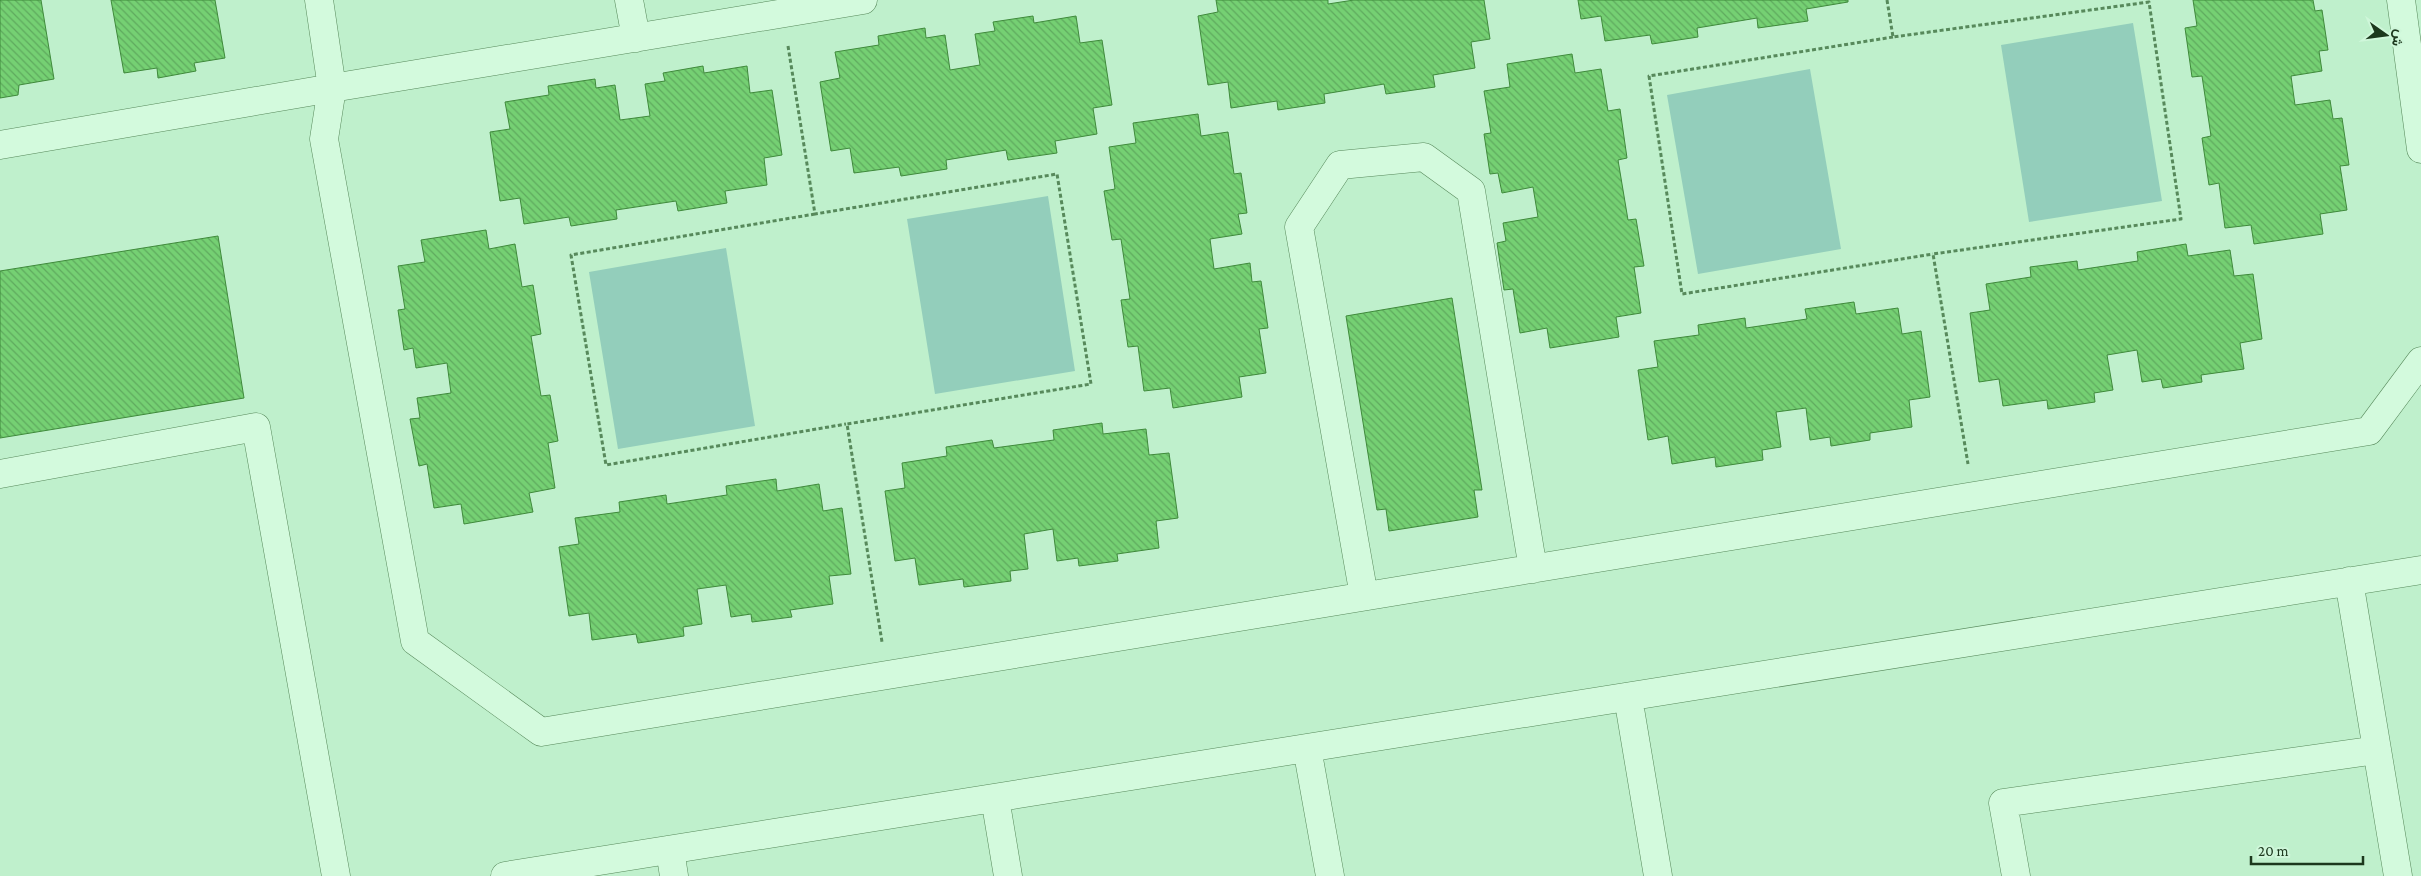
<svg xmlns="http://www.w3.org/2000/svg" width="2421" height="876" font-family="'Crimson Pro',Vazirmatn,serif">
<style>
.green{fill:#93cebb}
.building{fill:url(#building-back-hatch);stroke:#3f8a3b}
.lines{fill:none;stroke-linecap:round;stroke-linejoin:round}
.minor-casing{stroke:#57895b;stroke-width:29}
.path{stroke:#57895b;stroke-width:3;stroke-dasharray:4 2.5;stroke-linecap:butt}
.minor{stroke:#d3fadd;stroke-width:28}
</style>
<defs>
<pattern id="building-back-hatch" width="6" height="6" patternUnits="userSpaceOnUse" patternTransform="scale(1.25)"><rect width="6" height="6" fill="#75d073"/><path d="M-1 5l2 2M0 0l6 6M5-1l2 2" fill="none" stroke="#5faa5e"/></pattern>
</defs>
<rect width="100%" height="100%" fill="#bff0cc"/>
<path class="green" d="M2133 23 2162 201 2029 222 2001 45Z
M1810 69 1841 249 1698 274 1667 95Z
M1048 196 1075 371 935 394 907 219Z
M726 248 755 426 618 449 589 272Z"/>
<path class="building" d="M0 0H41L54 79 19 85 18 95 0 98Z
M111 0H215L225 58 194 63 196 71 158 78 157 68 124 73Z
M1216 0H1328V4L1354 0H1484L1490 39 1471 42 1475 68 1433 75 1435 87 1386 94 1384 84 1324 94 1325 103 1278 110 1277 101 1231 108 1228 82 1208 85 1198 16 1218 12Z
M1578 0H1848V2L1806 9 1808 21 1758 28 1757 18 1697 28 1698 37 1652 44 1650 35 1605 41 1601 16 1581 19Z
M2193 0H2313L2315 11 2322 10 2328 50 2319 51 2322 71 2291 76 2295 105 2330 100 2333 119 2342 118 2349 165 2340 166 2347 210 2320 214 2323 234 2254 244 2251 225 2225 228 2219 183 2209 185 2202 138 2211 136 2202 76 2192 77 2185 28 2197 26Z
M1033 16 1034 23 1076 16 1080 43 1102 40 1112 105 1093 108 1097 134 1055 141 1057 153 1008 160 1006 150 946 160 947 169 901 176 899 167 854 173 850 148 831 151 820 82 840 78 835 52 879 45 878 36 925 28 926 38 945 35 950 70 980 65 975 34 995 31 993 22Z
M1572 54 1575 73 1601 69 1608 111 1620 109 1627 158 1618 160 1628 220 1636 219 1644 266 1634 267 1641 313 1616 317 1619 337 1550 348 1547 328 1520 333 1513 289 1504 290 1497 243 1506 241 1503 223 1538 217 1533 187 1502 193 1498 173 1490 174 1484 134 1491 133 1484 91 1510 87 1507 64Z
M703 66 704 73 747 66 750 93 772 90 782 155 764 158 767 185 725 191 727 203 678 211 676 201 616 210 617 219 571 226 569 217 524 224 520 198 500 201 490 132 510 129 505 102 549 95 548 86 595 79 596 88 615 85 620 120 650 116 645 84 665 81 663 73Z
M1198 114 1201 136 1228 132 1234 174 1241 173 1247 213 1238 214 1242 234 1210 239 1214 269 1250 263 1252 282 1261 281 1268 328 1259 329 1266 373 1239 377 1242 397 1173 408 1170 388 1144 391 1138 346 1128 347 1121 300 1130 299 1121 239 1112 240 1104 191 1115 189 1109 147 1136 143 1133 123Z
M486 230 489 249 515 244 522 287 533 285 541 334 531 336 541 396 550 395 558 441 548 443 555 488 529 493 533 512 464 524 461 504 434 508 427 464 419 466 410 419 420 418 417 398 451 393 447 363 416 368 413 348 404 350 398 310 405 309 398 266 425 262 421 240Z
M218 236 244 398 0 438V271Z
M2186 244 2188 256 2230 250 2234 276 2253 274 2262 339 2240 343 2244 369 2201 375 2202 382 2163 388 2161 379 2142 382 2137 350 2107 355 2113 390 2094 393 2095 402 2048 409 2047 400 2003 406 1999 379 1979 382 1970 313 1990 310 1986 284 2031 277 2030 267 2077 261 2078 270 2138 261 2137 252Z
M1452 298 1482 490H1474L1478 517 1389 531 1386 509 1377 510 1346 316Z
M1854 302 1856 314 1898 308 1902 334 1921 331 1930 397 1909 400 1912 427 1870 433V440L1831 446 1830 437 1810 440 1806 408 1776 412 1781 447 1762 450 1763 460 1716 467 1715 457 1672 464 1668 436 1648 440 1638 370 1658 367 1654 341 1699 335 1698 325 1745 318 1746 328 1807 319 1805 309Z
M1102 423 1103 434 1146 429 1149 455 1169 453 1178 518 1156 521 1159 548 1117 554 1118 561 1079 566 1078 558 1057 561 1053 529 1024 534 1028 569 1010 571 1011 581 964 587 963 579 919 585 915 558 895 561 885 491 905 488 902 463 947 456 946 447 992 440 994 448 1054 440 1053 430Z
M776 479 777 491 819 484 823 511 842 508 851 574 829 576 833 604 790 610 792 617 752 622 751 614 731 617 726 585 697 589 702 624 683 627 684 636 638 643 636 634 592 640 589 613 569 616 559 547 579 544 575 518 620 512 619 502 666 495 667 504 727 495 726 486Z"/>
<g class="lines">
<g class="minor-casing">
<path id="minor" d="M629 0 636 38
M863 0 332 88 324 139 415 641 541 732 2369 431 2421 361
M2401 0 2421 149
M0 145 332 88 319 0
M0 474 256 427 336 876
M2349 581 2398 876
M1364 596 1299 227 1340 165 1424 157 1471 191 1533 569
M1628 697 1658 876
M1307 748 1330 876
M995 798 1008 876
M670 850 674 876
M505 876 2421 570
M2016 876 2003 803 2377 750"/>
</g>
<path class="path" d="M1887 0 1893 37 2149 2 2181 219 1933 254 1968 464
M1893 37 1649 76 1682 294 1933 254
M788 46 815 214 1057 174 1091 384 847 424 882 642
M815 214 571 255 606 465 846 424"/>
<use href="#minor" class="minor"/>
</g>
<g transform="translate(2386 35) rotate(104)" stroke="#cff7da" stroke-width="4" paint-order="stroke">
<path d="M0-4L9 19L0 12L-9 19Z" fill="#1c381d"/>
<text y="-8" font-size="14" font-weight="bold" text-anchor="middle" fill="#1c381d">ش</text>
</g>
<path d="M2251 856v8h112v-8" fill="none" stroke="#1c381d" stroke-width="2.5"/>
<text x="2258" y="856" font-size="15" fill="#1c381d" stroke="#cff7da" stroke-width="4" paint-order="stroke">20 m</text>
</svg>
